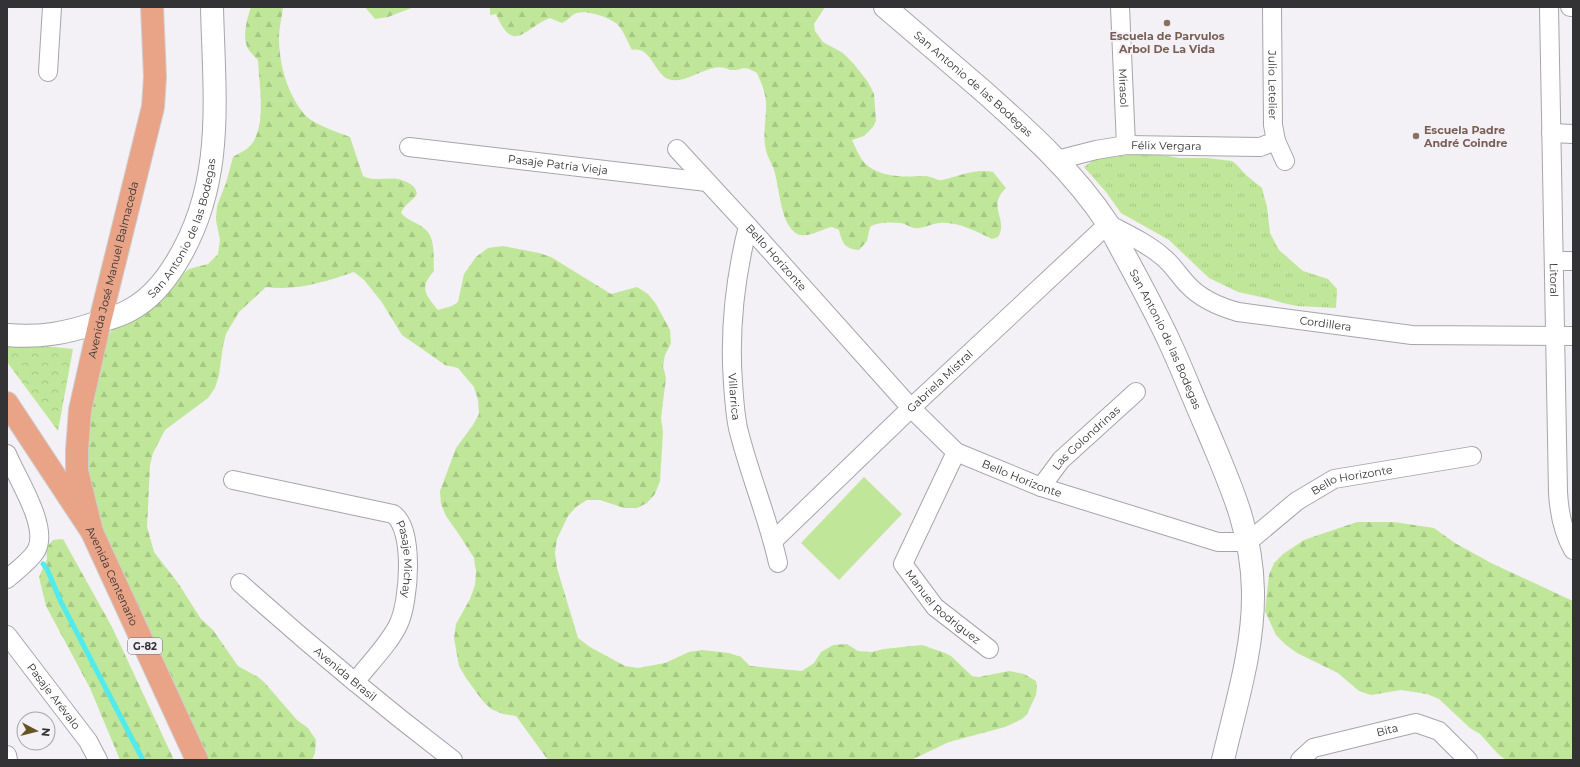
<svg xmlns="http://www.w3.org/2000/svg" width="1580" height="767" font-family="Montserrat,sans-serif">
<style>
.grass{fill:url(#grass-tufts)}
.forest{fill:url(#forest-firs)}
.park{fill:url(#park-crowns)}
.pitch{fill:#c0e799}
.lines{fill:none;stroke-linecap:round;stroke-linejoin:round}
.stream{stroke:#51ebee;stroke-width:5}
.minor-casing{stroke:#a7a5aa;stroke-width:20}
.tertiary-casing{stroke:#a7a5aa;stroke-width:24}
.primary-casing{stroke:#cececf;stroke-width:24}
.minor{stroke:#fff;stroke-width:18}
.tertiary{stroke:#fff;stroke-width:22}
.primary{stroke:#e9a386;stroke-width:22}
.education-dot{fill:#8d6e63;stroke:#f3f0f6;stroke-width:1.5}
.labels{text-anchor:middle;stroke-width:4;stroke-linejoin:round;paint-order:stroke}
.shield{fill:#f3f0f6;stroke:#6d6c6f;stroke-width:1}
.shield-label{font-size:10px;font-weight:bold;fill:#333335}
.education-label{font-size:11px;font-weight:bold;fill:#785e54;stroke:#f3f0f6}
.street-label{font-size:11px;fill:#333335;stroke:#f3f0f6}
</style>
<defs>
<pattern id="grass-tufts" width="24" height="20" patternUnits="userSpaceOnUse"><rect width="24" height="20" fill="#c0e799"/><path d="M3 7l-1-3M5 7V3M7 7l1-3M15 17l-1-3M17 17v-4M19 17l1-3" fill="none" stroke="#a5c784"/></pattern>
<pattern id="forest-firs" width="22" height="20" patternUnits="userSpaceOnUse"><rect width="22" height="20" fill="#c0e799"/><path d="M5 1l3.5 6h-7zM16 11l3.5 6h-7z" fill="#a5c784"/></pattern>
<pattern id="park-crowns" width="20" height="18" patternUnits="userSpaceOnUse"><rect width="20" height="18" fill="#c0e799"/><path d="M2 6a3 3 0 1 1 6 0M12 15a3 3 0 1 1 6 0" fill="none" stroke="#a5c784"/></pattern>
</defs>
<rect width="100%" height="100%" fill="#f3f0f6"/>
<path class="grass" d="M1146 153 1180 158H1207L1232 161 1237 165 1246 175 1262 188 1267 207 1270 233 1279 250 1303 271 1328 279 1337 289 1336 308 1297 306 1283 303 1270 299 1238 292 1209 278 1169 240 1121 213 1106 192 1084 167 1095 159Z"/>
<path class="forest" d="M251 7H283C282 17 279 28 279 38 279 65 288 96 306 116 313 124 340 133 350 137L363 176C376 183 391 175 404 181 408 182 412 185 415 188L417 194C412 202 404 204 401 213 408 221 417 222 425 229 436 238 433 258 434 271 419 288 425 294 438 310L452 306 458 302 464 274 476 257 488 248 503 246 539 253 551 257 611 294 637 287 648 294 656 304 670 330 671 343 665 355 663 366 666 378 661 418 663 432 660 481 655 494 647 503 637 508H624L600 500H587L576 507 568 516 557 539 555 553 557 568 578 638 590 647 625 666 638 668 665 663 689 652 702 650 729 653 741 657 750 666 802 671 814 663 821 652 833 645 847 644 858 651 872 652 884 649 922 645 945 653 951 656 972 676 979 677 1009 671 1024 674 1036 681 1037 688 1036 695 1027 714 1022 719 1005 727 949 742 911 760H548L516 716 503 714 491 709 482 700 466 678 459 666 454 638 456 624 470 599 475 585 476 572 474 558 460 536 446 516 441 504 440 491 456 448 473 425 479 414 478 400 474 387 458 368 445 365 402 335 381 301 364 280 354 272C325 282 297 291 266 287L239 312 226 334 223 346 219 375 215 388 208 398 165 430 153 453 150 465 147 527 154 552 178 583 201 619 213 630 238 666 258 677 264 682 297 720 308 728 316 740 315 753 312 760H208L116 560 99 519 85 465 93 395 105 342 113 328 189 269 208 264 218 254 220 240 216 220 217 206 226 183 233 157C239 153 247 150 251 145 267 125 259 84 258 60 255 57 252 54 249 50 241 39 247 19 251 7Z
M365 7H414L388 17 375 19Z
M490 7H825L814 24 815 31 823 42 843 53 853 63 868 82 874 94 876 121 873 127 864 136 852 140C856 148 860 160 868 166 884 178 906 177 925 176 931 176 937 181 942 180 960 176 975 168 993 172L1006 188C986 207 1009 219 998 237L992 239C976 231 957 221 939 223 930 224 923 229 914 228 909 227 905 223 900 223 890 222 877 222 870 227L867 241 859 250C844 249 842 242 839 230L832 227C822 229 810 237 800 235 780 229 780 188 774 170 772 163 767 157 766 150 762 134 767 118 766 102 765 91 761 82 757 73 741 64 743 71 731 70 729 70 726 68 725 68 720 66 711 68 707 70 696 73 681 84 668 79 654 73 651 46 632 50 628 43 624 31 618 25 611 18 588 10 577 13 572 14 569 20 562 23L550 18C525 27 514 56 496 14L490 15Z
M1357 522H1394L1434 528 1455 543 1491 563 1573 601V760H1506L1498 754 1480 734 1470 728 1439 699 1427 694 1401 690 1371 695 1359 691 1338 673 1297 653 1286 645 1276 635 1265 611 1269 575 1274 563 1283 554 1304 540Z
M63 539 112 627 174 760H120L90 688 46 606 39 577 47 559 46 548 53 540Z"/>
<path class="park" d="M7 342 73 349 58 431 7 362Z"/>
<path class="pitch" d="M864 477 902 514 839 580 801 543Z"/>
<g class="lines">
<path class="stream" d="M43 564 47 569 60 600 143 760"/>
<g class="minor-casing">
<g id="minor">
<path id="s1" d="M1120 7 1126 145"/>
<path id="s2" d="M1272 7 1273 125 1276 141 1285 161"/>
<path id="s3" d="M1549 7 1558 492C1559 513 1563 532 1573 550"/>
<path d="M1570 7H1573"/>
<path d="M48 72 52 7"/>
<path d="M1551 133 1573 134"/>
<path id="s4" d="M409 147 707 182"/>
<path id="s5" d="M677 149 748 226 911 408 956 452 1041 487 1218 542H1248L1297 501 1334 479 1472 456"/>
<path id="s6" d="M1057 160 1096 150 1126 145 1260 147 1276 141"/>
<path id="s7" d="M748 226C735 278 729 329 733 383 734 398 735 414 738 428 749 474 768 517 778 563"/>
<path d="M1554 261H1573"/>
<path id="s8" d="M956 452 903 564 935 607 989 649"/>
<path d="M7 454C16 477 50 527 36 551 29 562 16 571 7 579"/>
<path id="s9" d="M233 480 393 514C415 529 409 601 399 623 391 642 368 665 355 682"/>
<path id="s10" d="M1041 487 1061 460 1136 392"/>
<path id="s11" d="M773 541 911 408 1108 224C1127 234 1147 243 1163 257 1173 265 1179 276 1188 285 1201 299 1220 307 1238 312L1412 335 1573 336"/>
<path id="s12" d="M240 583C309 645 380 704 453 760"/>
<path id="s13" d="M7 635 88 741 98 760"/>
<path d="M7 755 8 760"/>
<path id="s14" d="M1300 760 1313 748 1416 723 1439 731 1468 760"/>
</g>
</g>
<g class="tertiary-casing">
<g id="tertiary">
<path id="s15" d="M885 7C918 35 950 63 982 90 1028 131 1074 172 1108 224 1129 264 1151 302 1170 343 1183 371 1194 400 1207 429 1230 484 1252 530 1253 591 1254 648 1236 704 1223 760"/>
<path id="s16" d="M7 335C41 338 67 333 99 322 109 318 120 316 130 310 149 300 165 281 176 263 226 182 214 97 212 7"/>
</g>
</g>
<g class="primary-casing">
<g id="primary">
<path id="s17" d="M7 403 92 532 197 760"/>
<path id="s18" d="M92 532 77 471V450L80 410 100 321 153 107 155 77 152 7"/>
</g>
</g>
<use href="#minor" class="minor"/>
<use href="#tertiary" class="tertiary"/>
<use href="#primary" class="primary"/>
</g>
<g class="education-dot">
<circle cx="1167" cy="23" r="4"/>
<circle cx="1416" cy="136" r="4"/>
</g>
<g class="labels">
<rect class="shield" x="128" y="638" width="34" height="16" rx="3"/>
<g class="shield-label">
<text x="145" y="650">G-82</text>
</g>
<g class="education-label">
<text x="1167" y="40">Escuela de Parvulos<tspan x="1167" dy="13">Arbol De La Vida</tspan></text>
<text x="1424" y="134" text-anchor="start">Escuela Padre<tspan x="1424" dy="13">André Coindre</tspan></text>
</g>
<g class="street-label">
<text dy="4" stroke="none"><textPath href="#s15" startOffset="117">San Antonio de las Bodegas</textPath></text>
<text dy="4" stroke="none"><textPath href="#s2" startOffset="78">Julio Letelier</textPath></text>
<text dy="4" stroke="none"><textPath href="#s1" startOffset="81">Mirasol</textPath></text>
<text dy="4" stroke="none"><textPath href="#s6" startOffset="111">Félix Vergara</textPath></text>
<text dy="4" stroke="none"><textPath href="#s4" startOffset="150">Pasaje Patria Vieja</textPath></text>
<text dy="4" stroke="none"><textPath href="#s16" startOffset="228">San Antonio de las Bodegas</textPath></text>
<text dy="4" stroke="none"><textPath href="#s5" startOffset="147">Bello Horizonte</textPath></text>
<text dy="4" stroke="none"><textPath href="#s18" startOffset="268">Avenida José Manuel Balmaceda</textPath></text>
<text dy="4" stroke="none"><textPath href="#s3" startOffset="273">Litoral</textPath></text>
<text dy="4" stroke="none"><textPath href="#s11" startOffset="709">Cordillera</textPath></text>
<text dy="4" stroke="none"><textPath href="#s15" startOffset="441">San Antonio de las Bodegas</textPath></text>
<text dy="4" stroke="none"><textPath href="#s11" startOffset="231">Gabriela Mistral</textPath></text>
<text dy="4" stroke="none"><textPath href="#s7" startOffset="172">Villarrica</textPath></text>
<text dy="4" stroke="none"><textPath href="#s10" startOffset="67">Las Golondrinas</textPath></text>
<text dy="4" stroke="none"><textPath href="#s5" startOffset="483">Bello Horizonte</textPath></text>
<text dy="4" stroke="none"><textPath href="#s5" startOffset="843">Bello Horizonte</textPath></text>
<text dy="4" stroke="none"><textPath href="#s9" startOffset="212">Pasaje Michay</textPath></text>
<text dy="4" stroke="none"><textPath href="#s17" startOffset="203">Avenida Centenario</textPath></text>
<text dy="4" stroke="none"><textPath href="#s8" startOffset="183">Manuel Rodriguez</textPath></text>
<text dy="4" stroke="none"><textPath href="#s12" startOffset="139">Avenida Brasil</textPath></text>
<text dy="4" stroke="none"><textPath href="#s13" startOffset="77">Pasaje Arévalo</textPath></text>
<text dy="4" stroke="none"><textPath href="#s14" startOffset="94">Bita</textPath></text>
</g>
</g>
<rect width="1580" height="767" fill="none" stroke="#333335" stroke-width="16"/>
<g transform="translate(36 731) rotate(97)"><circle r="19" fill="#f3f0f6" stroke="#a6a4a9"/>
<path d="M0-3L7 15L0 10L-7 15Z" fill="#665523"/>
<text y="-6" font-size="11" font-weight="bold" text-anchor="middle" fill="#333335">N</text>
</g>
</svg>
